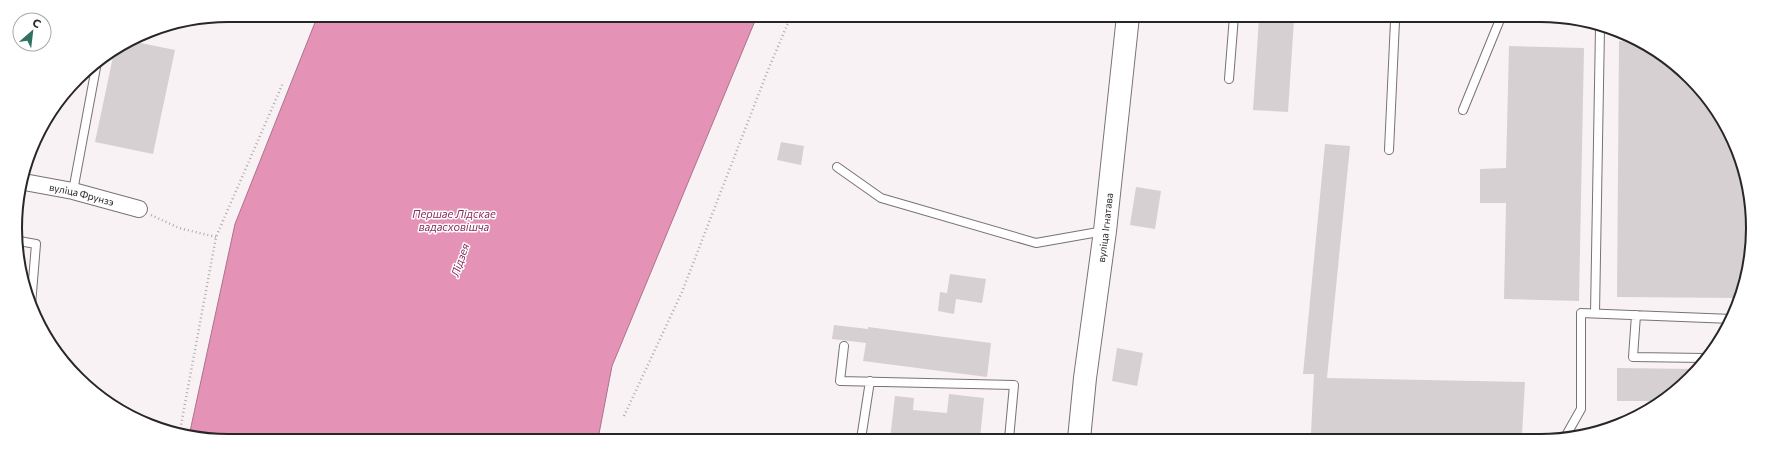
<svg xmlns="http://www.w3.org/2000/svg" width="1768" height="456" font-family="Commissioner,sans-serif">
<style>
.water{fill:#e493b6;stroke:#ac728b}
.building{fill:#d7d0d2}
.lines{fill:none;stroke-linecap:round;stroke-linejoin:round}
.lane-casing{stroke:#797275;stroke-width:10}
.street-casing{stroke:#797275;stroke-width:18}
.secondary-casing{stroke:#797275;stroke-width:24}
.path{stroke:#b0aaac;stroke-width:2.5;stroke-dasharray:1 3;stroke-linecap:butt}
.lane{stroke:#fff;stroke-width:8}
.street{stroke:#fff;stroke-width:16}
.secondary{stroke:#fff;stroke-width:22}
.labels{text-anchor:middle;stroke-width:3;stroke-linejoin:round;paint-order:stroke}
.street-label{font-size:10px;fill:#292627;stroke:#fff}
.water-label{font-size:11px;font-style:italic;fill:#872a5a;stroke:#fff}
.rim{fill:none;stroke:#292627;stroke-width:2}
</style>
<rect width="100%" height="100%" fill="#f9f2f4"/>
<path class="water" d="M318 15 757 16 612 366 598 439H200L189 436 235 224Z"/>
<path class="building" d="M1259 18 1294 20 1288 112 1253 110Z
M131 41 175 50 153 154 95 142 114 52Z
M1619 41 1640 42 1647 44 1709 99 1746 173 1751 256 1738 298 1617 297Z
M1509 46 1584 48 1579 301 1504 299 1506 203H1480V169L1506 168Z
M781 142 804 146 801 165 777 160Z
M1325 144 1350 146 1327 378 1525 382 1522 435 1311 433 1314 374H1303Z
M1136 187 1161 191 1155 229 1130 225Z
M950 274 986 279 982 303 956 299 954 314 938 311 940 292 947 293Z
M834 325 868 329V327L991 343 987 377 863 361 866 343 832 339Z
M1117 348 1143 353 1137 386 1112 381Z
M1617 368 1698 369 1690 379 1659 401H1617Z
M949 394 984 398 980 439H890L895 396 914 398 913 410 947 413Z"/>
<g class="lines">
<g class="lane-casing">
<path id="lane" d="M1229 79 1234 16
M1463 110 1501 17
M1389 150 1395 21 1398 17
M837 167 881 198 1036 243 1104 231
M73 191 97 62
M19 241 36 244 31 305
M1595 313 1600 28
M1636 315 1633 357 1705 358
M844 346 840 381 1014 385 1009 439
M861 439 870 381
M1564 439 1581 409V313L1732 319"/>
</g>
<g class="street-casing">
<g id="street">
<path id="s1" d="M24 182 73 191 139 209"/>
</g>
</g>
<g class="secondary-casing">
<g id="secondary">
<path id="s2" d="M1079 439 1085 378 1105 231 1128 16"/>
</g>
</g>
<path class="path" d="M151 215 179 228 216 237
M624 416 682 292 768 70 791 16
M178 432 181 425 216 237 283 83"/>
<use href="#lane" class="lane"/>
<use href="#street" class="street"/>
<use href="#secondary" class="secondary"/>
</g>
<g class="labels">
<g class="street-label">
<text dy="4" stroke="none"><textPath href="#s1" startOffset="59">вуліца Фрунзэ</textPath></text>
<text dy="4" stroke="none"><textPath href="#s2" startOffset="213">вуліца Ігнатава</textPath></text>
</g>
<g class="water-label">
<text x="454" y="218">Першае Лідскае<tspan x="454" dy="13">вадасховішча</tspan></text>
<text transform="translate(460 260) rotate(-71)" y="4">Лідзея</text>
</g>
</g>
<path d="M0 0H1768V456H0ZM228 22H1540A206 206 0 0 1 1746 228V228A206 206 0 0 1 1540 434H228A206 206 0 0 1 22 228V228A206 206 0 0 1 228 22Z" fill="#fff" fill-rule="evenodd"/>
<path class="rim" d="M228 22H1540A206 206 0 0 1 1746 228V228A206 206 0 0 1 1540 434H228A206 206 0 0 1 22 228V228A206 206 0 0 1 228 22Z"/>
<g transform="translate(32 32) rotate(28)"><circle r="19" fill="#ffffff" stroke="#a9a8a9"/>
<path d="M0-3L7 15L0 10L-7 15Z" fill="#31715f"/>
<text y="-6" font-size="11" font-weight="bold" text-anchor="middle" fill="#292627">С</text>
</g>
</svg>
